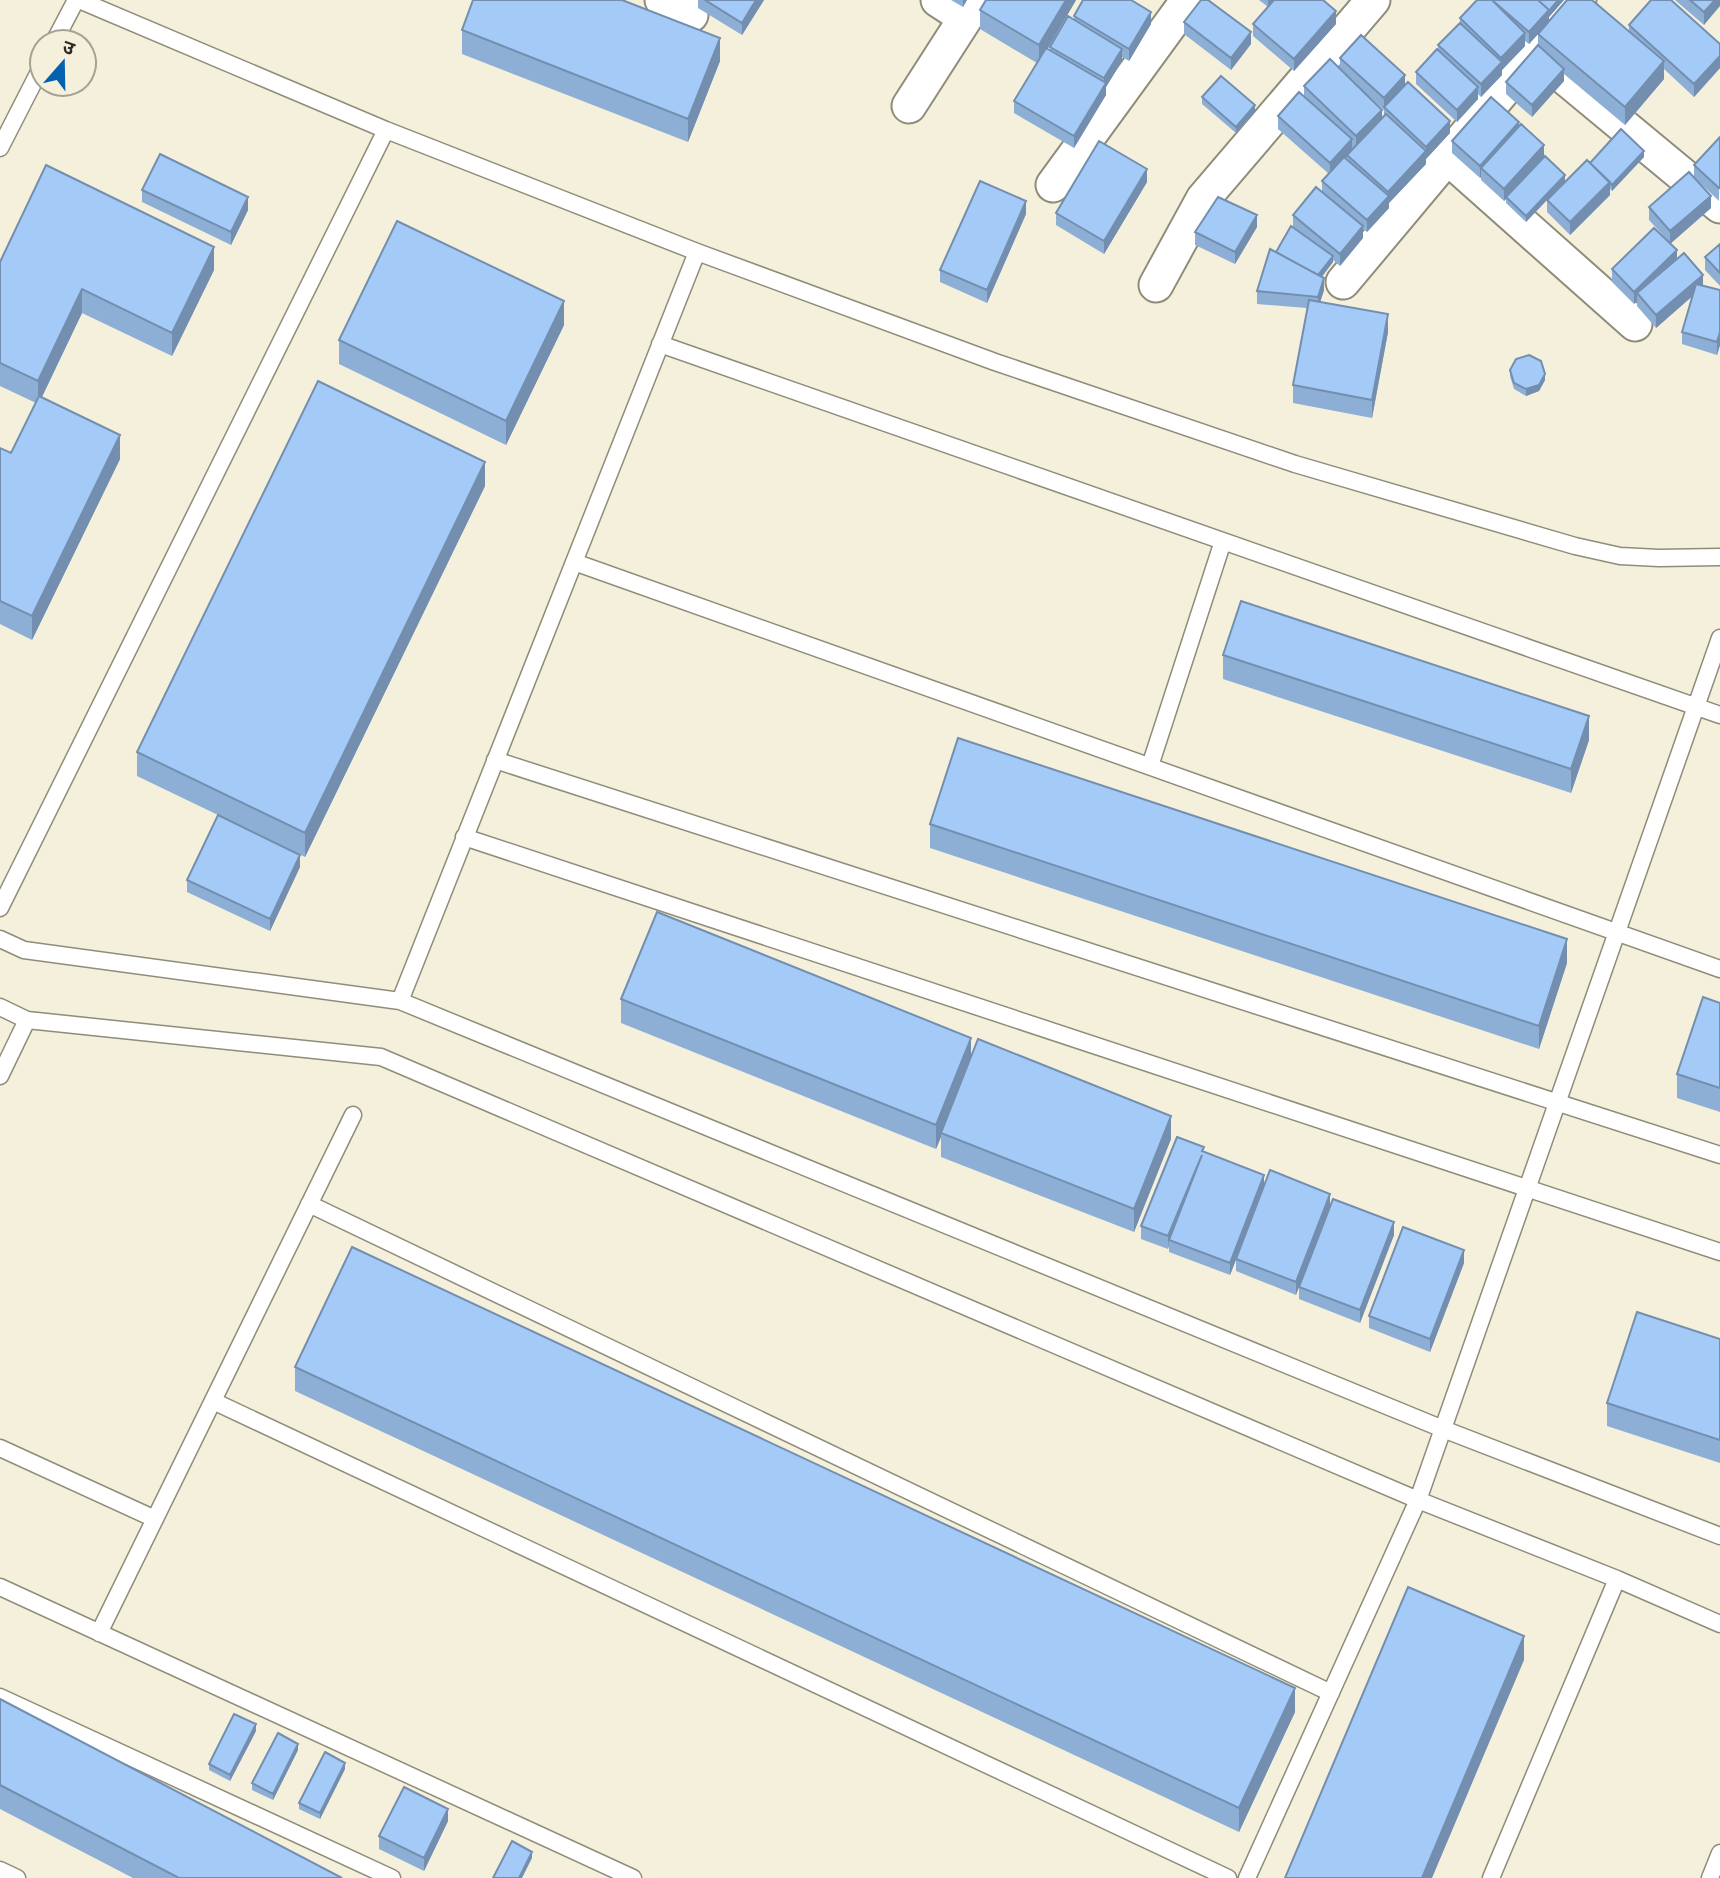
<svg xmlns="http://www.w3.org/2000/svg" width="1720" height="1878" font-family="'DejaVu Sans','Noto Sans Devanagari',sans-serif">
<style>
.lines{fill:none;stroke-linecap:round;stroke-linejoin:round}
.service-casing{stroke:#8f8c79;stroke-width:19}
.minor-casing{stroke:#8f8c79;stroke-width:37}
.service{stroke:#fff;stroke-width:16}
.minor{stroke:#fff;stroke-width:33}
.wall{fill:#8dafd5;fill-rule:evenodd}
.shaded-wall{fill:#738eae}
.building{fill:#a4cbf8;stroke:#738eae;stroke-width:2}
</style>
<rect width="100%" height="100%" fill="#f4f0dc"/>
<g class="lines">
<g class="service-casing">
<path id="service" d="M79 0 386 130 697 252 995 362 1295 464 1575 546 1620 556 1659 558 1720 557
M54 42 76 0
M0 148 42 66
M660 344 1720 715
M574 562 1720 969
M495 760 1720 1155
M1150 766 1223 541
M464 837 1720 1252
M0 908 386 130
M0 939 24 950 400 1001 1443 1429 1720 1536
M400 1001 697 252
M0 1007 27 1020 381 1057 1418 1500 1617 1579 1720 1624
M0 1076 27 1020
M309 1204 1331 1693
M213 1401 1228 1878
M0 1448 155 1519
M0 1587 633 1878
M99 1633 353 1115
M0 1697 392 1878
M0 1870 17 1878
M1247 1878 1418 1500 1720 638
M1491 1878 1617 1579
M1710 1878 1720 1853"/>
</g>
<g class="minor-casing">
<path id="minor" d="M662 0 691 15
M938 0 964 17
M1534 52 1720 206
M909 106 977 0
M1447 157 1635 324
M1053 185 1188 0
M1343 282 1579 0
M1156 285 1203 199 1373 0"/>
</g>
<use href="#service" class="service"/>
<use href="#minor" class="minor"/>
</g>
<path class="wall" d="M698 0H764L742 35 698 8Z
M951 0H967L963 7Z
M1076 0 1048 49 1050 50V47L1074 20V16L1151 24 1129 61 1122 57V61L1106 87V95L1074 148 1014 113V101L1037 63 980 29V10Z
M1259 0H1323L1336 24 1294 71 1253 36V24L1268 7Z
M1477 0H1564L1549 17V21L1629 31V25L1720 44V68L1694 97 1664 69V79L1625 125 1564 74V81L1532 117 1506 94V82L1538 46V34L1529 44 1525 41V46L1502 70V75L1481 97 1478 94V99L1457 122 1416 84V72L1438 50V45L1460 23V18Z
M1675 0H1720L1704 25Z
M1184 22 1251 44 1231 70 1184 34Z
M462 30 720 61 688 142 462 54Z
M1340 58 1405 85 1450 133 1426 159V164L1389 203V208L1367 232 1363 229V238L1340 266 1333 260V262L1322 277 1324 290 1320 302 1388 332 1372 418 1293 403V385L1307 308 1257 304V291L1276 252 1293 227V215L1322 192V181L1329 174 1278 129V116L1304 96V86L1340 69ZM1364 92 1384 110V116L1382 117Z
M1202 97 1255 112 1236 133 1202 104Z
M1519 127 1565 181 1590 163 1644 157 1612 191 1610 189V195L1570 235 1547 212V200L1526 222 1506 203V199L1504 201 1481 180V177L1480 178 1452 153V141Z
M1720 137 1719 201 1698 181 1711 208 1670 244 1677 259 1703 286 1720 290V345L1717 355 1682 344V332L1692 296 1656 328 1637 306V301L1634 304 1612 282V269L1669 242 1649 220V207L1694 177V165Z
M1147 182 1104 254 1056 225V213Z
M142 190 248 210 231 245 142 202Z
M1026 214 987 303 940 282V270Z
M1257 227 1235 264 1195 245V232Z
M1720 244V286L1705 270V257Z
M0 262 214 270 172 356 82 313 42 397 120 459 32 640 0 624V448L11 453 36 403 0 386Z
M564 325 506 445 339 364V340Z
M1510 370 1545 380 1539 391 1526 396 1514 389 1510 376Z
M485 486 305 857 248 829 300 867 270 931 187 892V880L218 815 137 776V752Z
M1223 655 1589 740 1571 793 1223 679Z
M930 824 1567 963 1539 1049 930 848Z
M621 999 971 1057 1171 1139 1134 1232 941 1157V1137L936 1149 621 1023Z
M1720 1003V1112L1677 1098V1074Z
M1204 1152 1264 1186 1330 1194 1296 1295 1236 1271V1260L1230 1275 1169 1252V1246L1168 1249 1141 1239V1226Z
M1394 1235 1360 1323 1299 1299V1287Z
M1464 1263 1430 1352 1369 1328V1316Z
M1720 1339V1463L1607 1426V1403Z
M295 1367 1295 1712 1239 1832 295 1391Z
M0 1699 342 1878H133L0 1809Z
M256 1731 230 1781 209 1770V1764Z
M298 1750 273 1800 252 1790V1783Z
M345 1769 320 1819 299 1809V1803Z
M448 1821 424 1871 379 1849V1836Z"/>
<path class="shaded-wall" d="M756 0H764L742 35V23Z
M963 0H967L963 7Z
M1066 0H1076L1039 63V45Z
M1268 0H1275L1268 8Z
M1558 0H1564L1549 17V22L1529 44V32Z
M1715 0H1720V6L1704 25V12Z
M1336 11V24L1294 71V59Z
M1151 12V24L1129 61V49Z
M1251 32V44L1231 70V58Z
M1525 33V46L1502 70V75L1481 97V84L1501 63V58Z
M720 38V61L688 142V119Z
M1122 49V61L1106 87V95L1074 148V136L1104 86V78Z
M1720 56V68L1694 97V84Z
M1664 61V79L1625 125V107Z
M1564 69V81L1532 117V105Z
M1405 75V88L1384 107V98Z
M1478 87V99L1457 122V110Z
M1255 105V112L1236 133V127Z
M1382 110V122L1356 149V136Z
M1450 121V133L1426 159V164L1389 203V208L1367 232V220L1388 197V192L1426 152V147Z
M1519 122V134L1481 168V177L1480 178V166Z
M1352 139V151L1330 175V163Z
M1544 145V157L1506 197V199L1504 201V189Z
M1644 151V157L1612 191V185Z
M1147 169V182L1104 254V241Z
M1565 175V181L1526 222V216Z
M1610 182V195L1570 235V222Z
M1711 196V208L1670 244V231Z
M248 197V210L231 245V232Z
M1026 201V214L987 303V290Z
M1257 215V227L1235 264V252Z
M1363 226V238L1340 266V254Z
M214 247V270L172 356V333Z
M1677 250V262L1637 293V301L1634 304V292Z
M1333 256V262L1315 285V279Z
M1703 275V287L1656 328V315Z
M1324 278V290L1318 309V297Z
M82 289V313L38 405V381Z
M564 301V325L506 445V421Z
M1388 314V332L1372 418V400Z
M1720 332V345L1717 355V342Z
M1545 374V380L1539 391 1526 396V389Z
M120 435V459L32 640V616Z
M485 462V486L305 857V833Z
M1589 716V740L1571 793V769Z
M300 855V867L270 931V919Z
M1567 939V963L1539 1049V1026Z
M971 1038V1062L941 1133V1137L936 1149V1125Z
M1171 1116V1139L1134 1232V1209Z
M1202 1155 1169 1240 1168 1249V1236Z
M1264 1175V1187L1230 1275V1263Z
M1330 1194V1206L1296 1295V1282Z
M1394 1222V1235L1360 1323V1310Z
M1464 1250V1263L1430 1352V1339Z
M1524 1636V1660L1432 1878H1422Z
M1295 1688V1712L1239 1832V1808Z
M256 1724V1731L230 1781V1775Z
M298 1744V1750L273 1800V1794Z
M345 1763V1769L320 1819V1813Z
M448 1809V1821L424 1871V1858Z
M532 1852V1858L522 1878H519Z"/>
<path class="building" d="M473 0H622L720 38 688 119 462 30Z
M705 0H756L742 23Z
M986 0H1066L1039 45 980 10Z
M1083 0H1131L1151 12 1129 49 1074 16Z
M1201 0H1208L1251 32 1231 58 1184 22Z
M1274 0H1323L1336 11 1294 59 1253 24Z
M1477 0H1492L1525 33 1501 58 1460 18Z
M1492 0H1538L1549 10 1529 32Z
M1538 0H1558L1549 11V10Z
M1567 0H1592L1664 61 1625 107 1538 34Z
M1651 0H1671L1720 44V56L1694 84 1629 25Z
M1690 0H1715L1704 12Z
M1068 16 1122 49 1104 78 1050 47Z
M1460 23 1502 62 1481 84 1438 45Z
M1361 35 1405 75 1384 98 1340 58Z
M1538 45 1564 69 1532 105 1506 82Z
M1046 48 1106 83 1074 136 1014 101Z
M1437 49 1478 87 1457 110 1416 72Z
M1330 59 1382 110 1356 136 1304 86Z
M1221 76 1255 105 1236 127 1202 97Z
M1408 82 1450 121 1426 147 1384 107Z
M1299 92 1352 139 1330 163 1278 116Z
M1491 97 1519 122 1480 166 1452 141Z
M1386 114 1426 151 1388 192 1347 155Z
M1521 124 1544 145 1504 189 1481 168Z
M1621 129 1644 151 1612 185 1590 163Z
M1720 137V187L1719 188 1694 165Z
M1099 141 1147 169 1104 241 1056 213Z
M160 154 248 197 231 232 142 190Z
M1545 156 1565 175 1526 216 1506 197Z
M1344 157 1389 196 1367 220 1322 181Z
M1587 160 1610 182 1570 222 1547 200Z
M46 165 214 247 172 333 82 289 38 381 0 363V262Z
M1689 172 1711 196 1670 231 1649 207Z
M980 181 1026 201 987 290 940 270Z
M1316 187 1363 226 1340 254 1293 215Z
M1218 197 1257 215 1235 252 1195 232Z
M397 221 564 301 506 421 339 340Z
M1291 226 1333 256 1318 275 1276 252Z
M1654 228 1677 250 1634 292 1612 269Z
M1720 244V273L1705 257Z
M1270 249 1324 278 1318 297 1257 291Z
M1684 253 1703 275 1656 315 1637 293Z
M1696 284 1720 290V332L1717 342 1682 332Z
M1309 300 1388 314 1372 400 1293 385Z
M1529 355 1541 361 1545 374 1539 385 1526 389 1514 383 1510 370 1516 359Z
M318 381 485 462 305 833 137 752Z
M39 396 120 435 32 616 0 601V448L11 453Z
M1241 601 1589 716 1571 769 1223 655Z
M958 738 1567 939 1539 1026 930 824Z
M218 815 300 855 270 919 187 880Z
M657 912 971 1038 936 1125 621 999Z
M1703 997 1720 1003V1088L1677 1074Z
M978 1039 1171 1116 1134 1209 941 1133Z
M1177 1137 1204 1147 1202 1151 1264 1175 1230 1263 1169 1240 1202 1155 1168 1236 1141 1226Z
M1270 1170 1330 1194 1296 1282 1236 1259Z
M1333 1199 1394 1222 1360 1310 1299 1287Z
M1403 1227 1464 1250 1430 1339 1369 1316Z
M352 1247 1295 1688 1239 1808 295 1367Z
M1637 1312 1720 1339V1440L1607 1403Z
M1408 1587 1524 1636 1422 1878H1285Z
M0 1699 342 1878H179L0 1785Z
M234 1714 256 1724 230 1775 209 1764Z
M278 1733 298 1744 273 1794 252 1783Z
M325 1752 345 1763 320 1813 299 1803Z
M404 1787 448 1809 424 1858 379 1836Z
M512 1841 532 1852 519 1878H493Z"/>
<g transform="translate(63 63) rotate(20)"><circle r="33" fill="#f4f0dc" stroke="#a5a293" stroke-width="2"/>
<path d="M0-5L12 26L0 18L-12 26Z" fill="#0461ae"/>
<text y="-10" font-size="19" font-weight="bold" text-anchor="middle" fill="#2e2d25">उ</text>
</g>
</svg>
